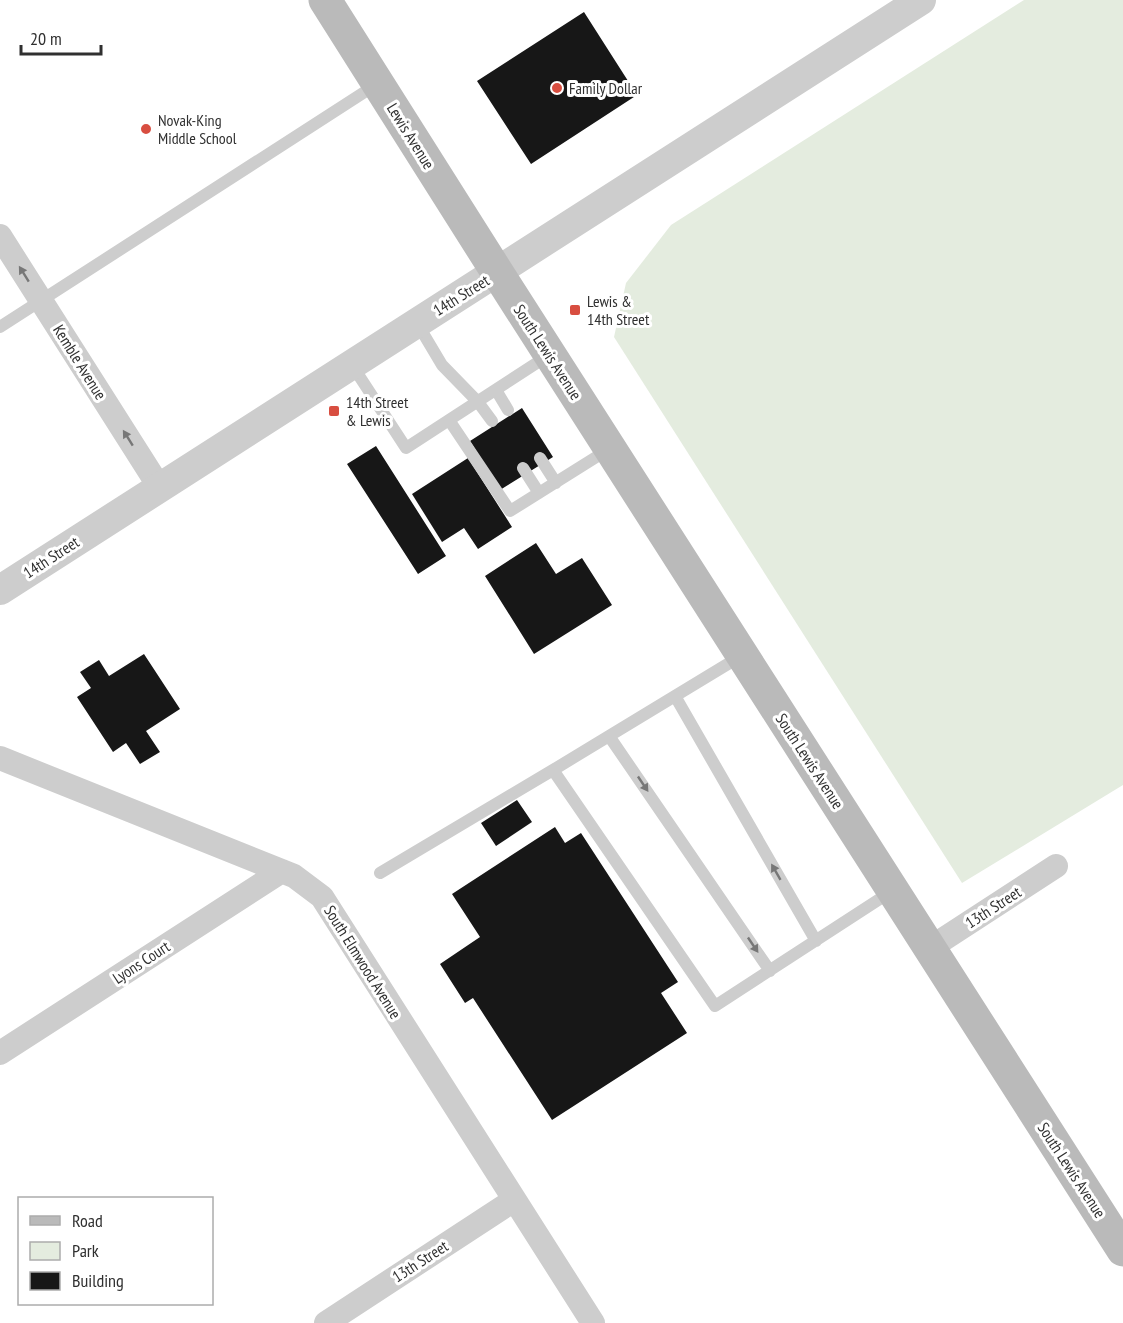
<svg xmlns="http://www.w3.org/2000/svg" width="1123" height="1323" font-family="'PT Sans Narrow',sans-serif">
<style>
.green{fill:#e4ecdf}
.building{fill:#171717}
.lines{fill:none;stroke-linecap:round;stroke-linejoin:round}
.service{stroke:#cdcdcd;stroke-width:12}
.minor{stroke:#cdcdcd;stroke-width:24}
.tertiary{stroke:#cdcdcd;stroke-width:30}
.secondary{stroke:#bababa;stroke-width:33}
.oneway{fill:#777}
.poi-dot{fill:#d84e40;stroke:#fff;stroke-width:2}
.labels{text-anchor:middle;stroke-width:6;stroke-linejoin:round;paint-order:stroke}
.poi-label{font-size:16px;fill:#303030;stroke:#fff;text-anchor:start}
.street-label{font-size:16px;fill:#303030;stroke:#fff}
</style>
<rect width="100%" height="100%" fill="#fff"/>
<path class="green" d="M1024 0H1123V785L962 883 614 337 626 283 671 225Z"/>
<path class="building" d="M584 12 637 95 531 164 477 81Z
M522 408 553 457 500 490 470 441Z
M376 446 446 556 418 574 347 464Z
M468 458 512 527 478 549 464 528 442 542 412 494Z
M536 543 556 574 582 558 612 605 534 654 485 576Z
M144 654 180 709 146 731 160 752 140 764 126 743 113 752 77 697 91 688 80 672 99 660 109 676Z
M517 800 532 822 496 846 481 823Z
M555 827 565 843 581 833 678 982 661 993 687 1033 552 1120 473 998 465 1003 440 964 480 937 452 894Z"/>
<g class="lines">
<path class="service" d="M417 323 442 365 478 402 492 421
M0 327 377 84
M549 355 449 420 510 511 609 449
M352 365 406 448 449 420
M496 390 508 410
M540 458 556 483
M523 468 539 493
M741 656 553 770 715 1006 892 891
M675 696 816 941
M609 736 770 971
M380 873 553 770"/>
<path class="minor" d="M0 236 160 488
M0 758 294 876 322 897 593 1323
M930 948 1056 866
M0 1053 282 871
M326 1323 514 1200"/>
<path class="tertiary" d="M0 590 921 0"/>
<path class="secondary" d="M325 0 497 272 1123 1250"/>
</g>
<defs><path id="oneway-solid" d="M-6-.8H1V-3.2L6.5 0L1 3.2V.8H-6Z" transform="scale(1.5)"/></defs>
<g class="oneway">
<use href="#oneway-solid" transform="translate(24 274) rotate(-122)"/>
<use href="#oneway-solid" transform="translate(128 438) rotate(-122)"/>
<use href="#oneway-solid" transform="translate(643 784) rotate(56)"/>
<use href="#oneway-solid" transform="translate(776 872) rotate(-120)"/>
<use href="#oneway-solid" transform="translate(753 945) rotate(56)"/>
</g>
<g class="poi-dot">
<circle cx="557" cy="88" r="6"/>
<circle cx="146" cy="129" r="6"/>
<rect x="569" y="304" width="12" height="12" rx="3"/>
<rect x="328" y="405" width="12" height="12" rx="3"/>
</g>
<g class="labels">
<g class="poi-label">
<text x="569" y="94">Family Dollar</text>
<text x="158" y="126">Novak-King<tspan x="158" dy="18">Middle School</tspan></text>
<text x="587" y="307">Lewis &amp;<tspan x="587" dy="18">14th Street</tspan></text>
<text x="346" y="408">14th Street<tspan x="346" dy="18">&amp; Lewis</tspan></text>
</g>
<g class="street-label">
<text transform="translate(411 136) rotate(58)" y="6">Lewis Avenue</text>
<text transform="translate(461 295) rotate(-32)" y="6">14th Street</text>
<text transform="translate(548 352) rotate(57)" y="6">South Lewis Avenue</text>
<text transform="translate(80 362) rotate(58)" y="6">Kemble Avenue</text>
<text transform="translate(51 557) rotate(-33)" y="6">14th Street</text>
<text transform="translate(810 761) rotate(57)" y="6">South Lewis Avenue</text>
<text transform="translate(993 907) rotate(-33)" y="6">13th Street</text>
<text transform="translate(141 962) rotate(-33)" y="6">Lyons Court</text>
<text transform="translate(363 962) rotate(58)" y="6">South Elmwood Avenue</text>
<text transform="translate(1072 1170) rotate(57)" y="6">South Lewis Avenue</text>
<text transform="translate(420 1261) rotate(-33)" y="6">13th Street</text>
</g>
</g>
<rect x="18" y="1197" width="195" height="108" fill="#ffffff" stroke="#acacac" stroke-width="1.5"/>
<rect x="30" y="1216" width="30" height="9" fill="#bababa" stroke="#acacac" stroke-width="1.5"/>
<text x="72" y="1227" font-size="18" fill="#303030">Road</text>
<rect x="30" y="1242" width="30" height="18" fill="#e4ecdf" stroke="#acacac" stroke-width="1.5"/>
<text x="72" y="1257" font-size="18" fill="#303030">Park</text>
<rect x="30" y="1272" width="30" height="18" fill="#171717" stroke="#acacac" stroke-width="1.5"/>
<text x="72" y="1287" font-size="18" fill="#303030">Building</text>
<path d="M21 45v9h80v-9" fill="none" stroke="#303030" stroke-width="3"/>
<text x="30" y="45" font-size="18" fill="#303030" stroke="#ffffff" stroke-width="4.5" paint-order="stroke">20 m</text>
</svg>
